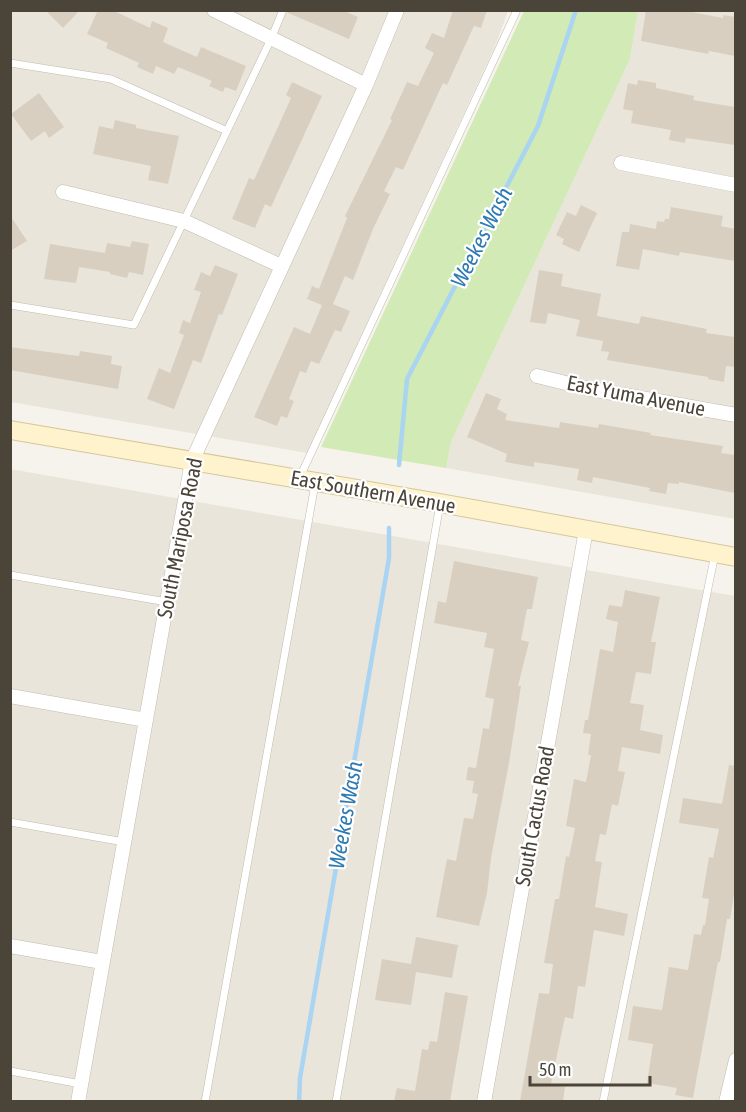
<svg xmlns="http://www.w3.org/2000/svg" width="746" height="1112" font-family="'Asap Condensed',sans-serif">
<style>
.residential{fill:#eae5da}
.green{fill:#d2eab5}
.lines{fill:none;stroke-linecap:round;stroke-linejoin:round}
.stream{stroke:#a9d4f2;stroke-width:4.5}
.building{fill:#d8cfc1}
.service-casing{stroke:#c2bbae;stroke-width:8}
.minor-casing{stroke:#c2bbae;stroke-width:15}
.secondary-casing{stroke:#d6c79b;stroke-width:20}
.service{stroke:#fff;stroke-width:7}
.minor{stroke:#fff;stroke-width:14}
.secondary{stroke:#fff3cd;stroke-width:18}
.labels{text-anchor:middle;stroke-width:4.5;stroke-linejoin:round;paint-order:stroke}
.street-label{font-size:21px;fill:#4b4439;stroke:#fff}
.water-label{font-size:22px;font-style:italic;fill:#2e7ab2;stroke:#fff}
</style>
<rect width="100%" height="100%" fill="#f6f3ec"/>
<path class="residential" d="M10 11H508L496 44 307 453 11 402Z
M638 11H735V519L446 468 451 442 630 59Z
M10 469 735 596V1101H11Z"/>
<path class="green" d="M524 11H638L630 59 451 442 446 468 321 447Z"/>
<g class="lines">
<path class="stream" d="M399 465 407 379 538 126 576 10
M299 1102 300 1078 389 558V528"/>
</g>
<path class="building" d="M45 10H80L63 28Z
M98 10H112L150 28 152 21 168 28 163 42 197 57 201 47 246 66 236 91 225 87 223 92 209 86 212 81 178 67 174 74 156 66 153 74 137 67 139 63 106 48 108 43 87 34Z
M288 10H342L358 17 349 39 288 13Z
M453 10H487L481 28 474 26 447 85 443 83 403 170 396 167 384 191 390 194 373 229 353 280 345 276 333 304 350 311 341 332 335 330 319 364 311 361 306 373 300 371 289 399 294 401 287 418 281 416 277 426 254 417 294 327 310 334 322 305 307 299 312 286 319 289 347 218 345 216 392 120 390 119 407 82 418 86 434 53 425 48 432 33 444 38Z
M646 10H681L723 18V15L735 17V56L709 51 708 54 641 41Z
M638 80 656 83V88L694 96 693 100 735 107V145L686 138 685 143 669 140 671 130 631 123 633 111 623 109 628 83 637 85Z
M292 82 322 96 271 207 265 204 255 228 232 219 249 178 254 180 291 98 286 95Z
M39 93 64 127 49 138 45 131 31 141 11 114Z
M115 120 136 125V128L179 136 168 184 148 180 151 166 93 154 99 126 113 129Z
M581 205 597 213 579 252 562 244 564 239 556 235 567 212 576 216Z
M671 207 723 216 721 226 735 229V261L680 252 679 256 643 249 639 270 616 266 622 232H629L630 224 656 229 657 221 664 222 665 219H669Z
M10 215 27 241 10 251Z
M132 241 149 244 143 275 129 272 127 278 110 274V272L79 267 76 283 44 279 50 244 105 253 107 243 130 247Z
M215 265 238 274 222 315 219 314 201 363 193 360 174 409 147 399 159 368 170 373 184 335 179 333 183 320 190 323 201 292 194 290 201 272 210 276Z
M539 270 563 274 561 286 601 294 597 316 639 324 641 316 707 329 706 333 735 337V367L726 366 724 382 708 379V377L607 360 609 352 601 351 603 341 576 336 580 320 548 313 546 324 530 322Z
M10 347 79 356 80 351 112 356 111 364 122 366 118 389 10 370Z
M486 393 501 399 497 409 507 414 505 420 559 428 560 422 598 428 599 424 651 433 650 435 723 446 721 453 735 455V493L679 482V484L668 483 666 494 649 491 650 488 593 477 592 483 577 480 579 469 534 462V467L505 462 507 454 467 437Z
M454 561 538 577 532 609H527L521 640 529 642 518 686H521L509 763 491 858 487 893 479 926 436 917 447 859 456 861 464 818 473 819 478 794 472 793 474 781 466 780 468 767 476 768 483 728 489 729 494 699 485 697 494 649 484 647 487 633 434 623 438 601 446 603Z
M625 590 660 597 651 642H656L651 674 636 672 630 703 644 705 640 730 663 735 660 754 622 747 618 771 625 772 618 806 612 804 606 835 600 834 595 861 602 862 595 907 628 914 624 936 594 930 585 987 578 986 573 1019 565 1017 551 1084 565 1087 563 1101H520L539 993 549 994 553 964 544 963 555 899H559L566 856 569 857 575 828 566 826 574 779 586 782 591 755H588L591 734 583 733 585 720H588L600 649 613 652 618 622 606 619 609 605 622 607Z
M729 765 735 766V889L730 919H727L720 962H718L693 1098 675 1095 677 1088 647 1083 653 1044 628 1040 633 1006 662 1010 669 967 688 970 694 934 701 935 703 925H705L709 899 702 898 709 857 713 858 719 829 679 823 683 798 722 804Z
M416 937 458 945 452 978 416 972 411 1005 375 1000 382 959 411 964Z
M445 992 468 996 450 1101H394L397 1088 415 1091 422 1049 428 1050 430 1041 437 1042Z"/>
<g class="lines">
<g class="service-casing">
<path id="service" d="M10 63 111 79 227 131
M10 305 134 325 271 39 283 10
M299 479 517 10
M10 575 167 602
M10 822 124 842
M10 1071 81 1084
M205 1102 315 484
M336 1102 440 504
M603 1102 715 554"/>
</g>
<g class="minor-casing">
<path id="minor" d="M214 10 366 85
M621 163 736 185
M63 192 184 221 281 266
M537 376 590 389 736 415
M10 696 146 720
M10 946 102 962
M78 1102 192 461 366 85 397 10
M484 1102 586 530
M726 1102 736 1060"/>
</g>
<g class="secondary-casing">
<path id="secondary" d="M10 430 440 503 736 557"/>
</g>
<use href="#service" class="service"/>
<use href="#minor" class="minor"/>
<use href="#secondary" class="secondary"/>
</g>
<g class="labels">
<g class="street-label">
<text transform="translate(636 396) rotate(11)" y="7">East Yuma Avenue</text>
<text transform="translate(373 492) rotate(10)" y="7">East Southern Avenue</text>
<text transform="translate(180 538) rotate(-79)" y="7">South Mariposa Road</text>
<text transform="translate(535 816) rotate(-80)" y="7">South Cactus Road</text>
</g>
<g class="water-label">
<text transform="translate(481 237) rotate(-63)" y="8">Weekes Wash</text>
<text transform="translate(345 815) rotate(-80)" y="8">Weekes Wash</text>
</g>
</g>
<rect width="746" height="1112" fill="none" stroke="#4b4439" stroke-width="24"/>
<path d="M530 1076v9h120v-9" fill="none" stroke="#4b4439" stroke-width="3"/>
<text x="539" y="1076" font-size="18" fill="#4b4439" stroke="#ffffff" stroke-width="4.5" paint-order="stroke">50 m</text>
</svg>
